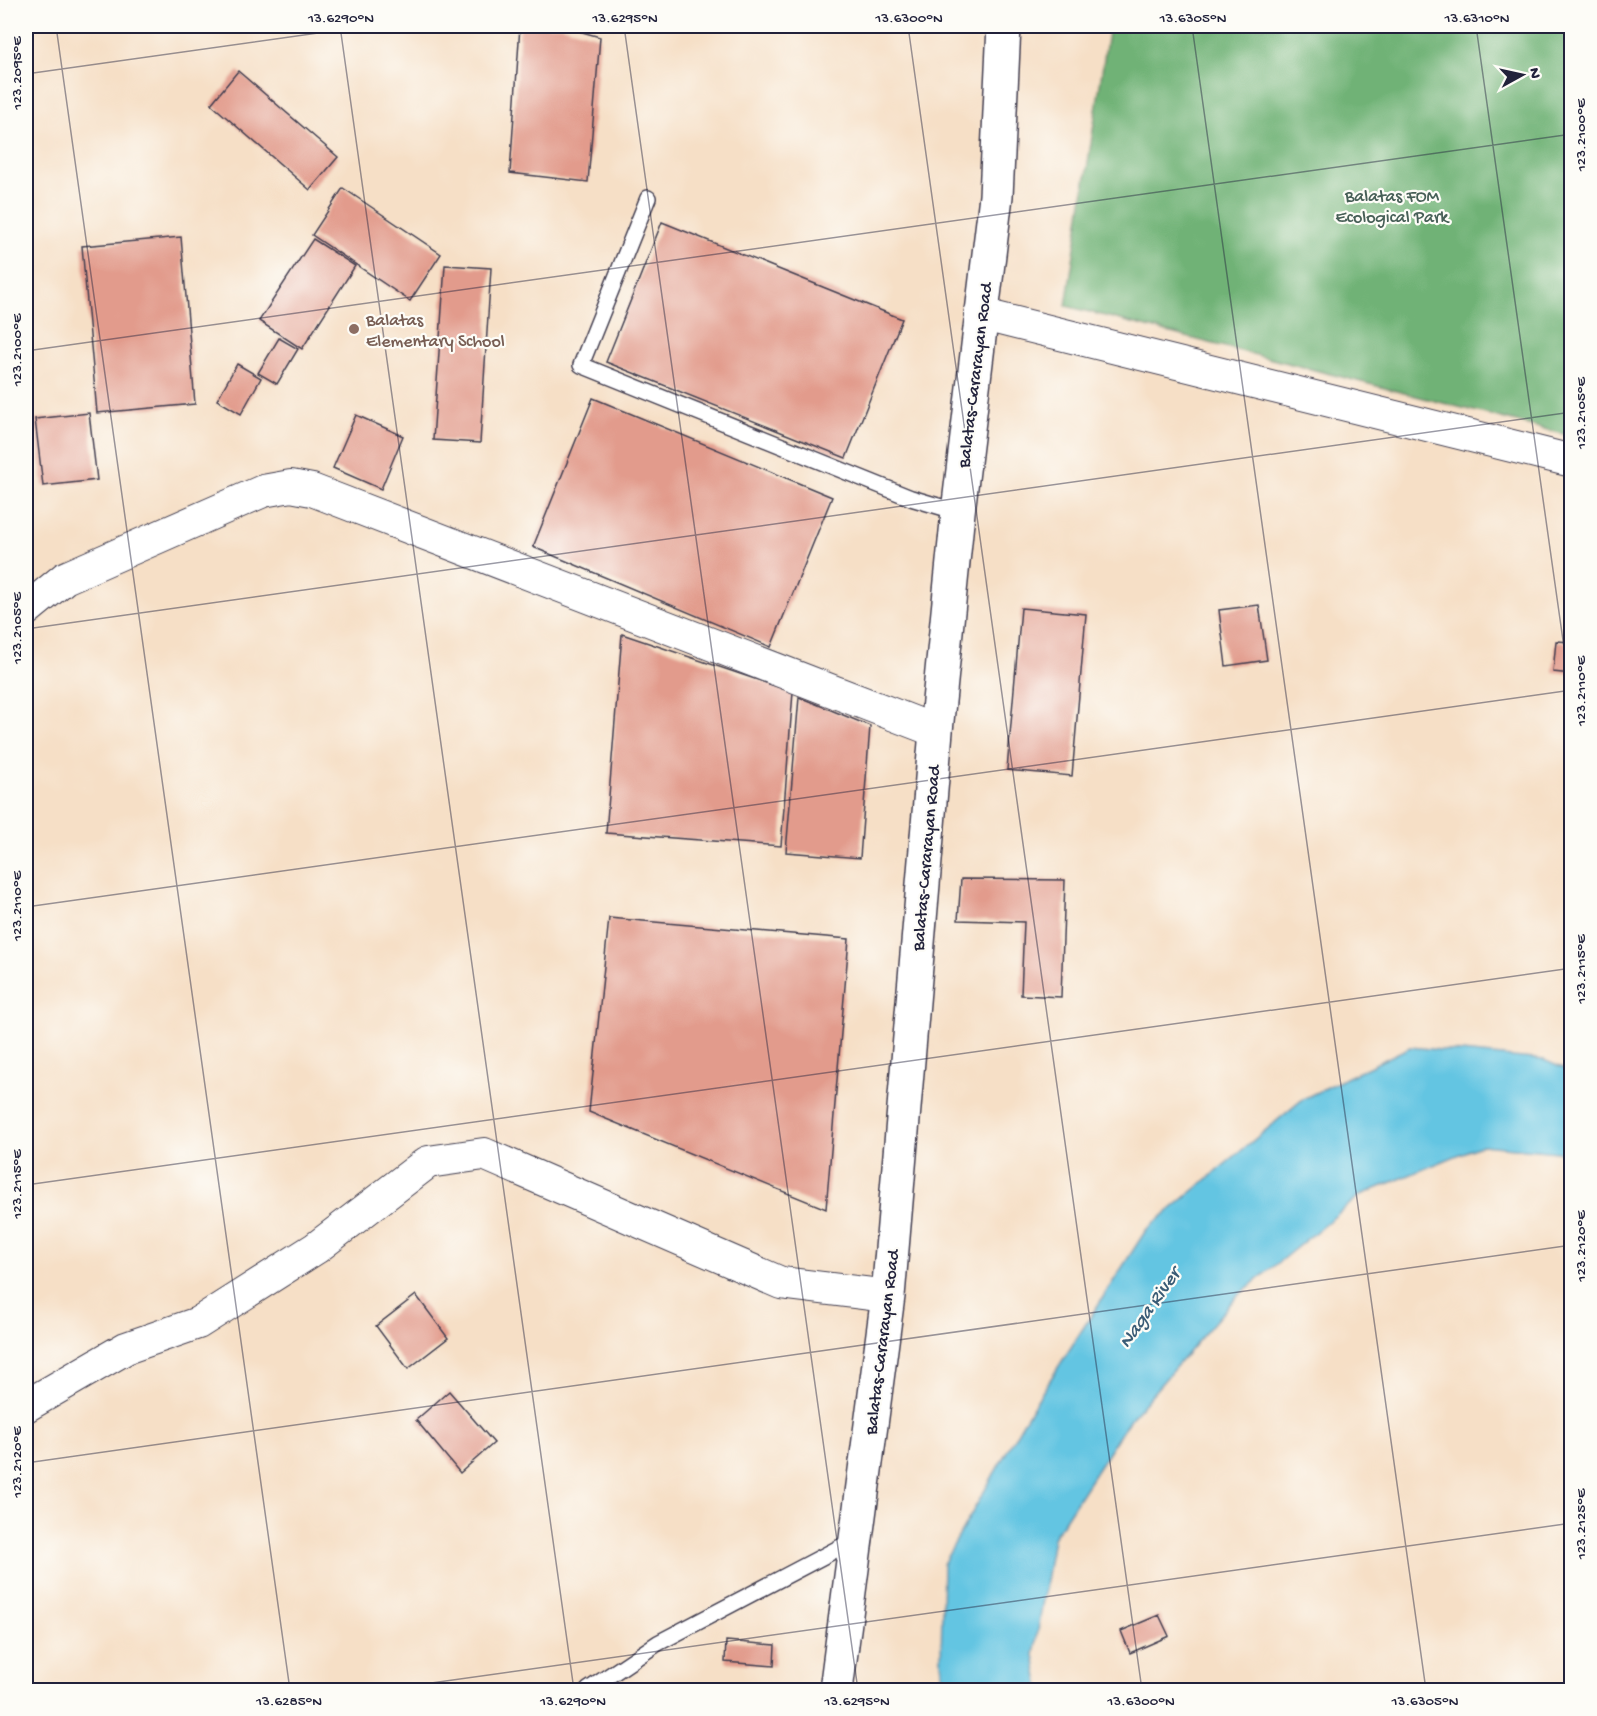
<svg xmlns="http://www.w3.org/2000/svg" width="1597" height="1716" font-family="'Gochi Hand',sans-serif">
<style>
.forest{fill:#70b276;stroke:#496a58;stroke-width:1.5}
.water{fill:#64c5e2;stroke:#43748e;stroke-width:1.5}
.building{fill:#e29b8c}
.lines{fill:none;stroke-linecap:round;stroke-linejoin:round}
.lane-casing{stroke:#423e50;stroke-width:18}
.street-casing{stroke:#423e50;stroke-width:34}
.secondary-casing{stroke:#423e50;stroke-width:36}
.lane{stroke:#fff;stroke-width:15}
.street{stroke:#fff;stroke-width:32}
.secondary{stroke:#fff;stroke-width:33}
.ticks{fill:none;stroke:#22223b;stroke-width:1.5;stroke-opacity:0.45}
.education-dot{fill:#8d6e63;stroke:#fdfcf7;stroke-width:2}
.labels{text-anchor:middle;stroke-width:4.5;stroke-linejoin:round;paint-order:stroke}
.park-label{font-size:18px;fill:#475f57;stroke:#fdfcf7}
.education-label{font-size:18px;fill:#785e54;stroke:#fdfcf7;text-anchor:start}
.street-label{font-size:18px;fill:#22223b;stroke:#fdfcf7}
.water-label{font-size:20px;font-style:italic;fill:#395b75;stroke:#fdfcf7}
.neatline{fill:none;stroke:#22223b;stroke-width:2}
.ticks-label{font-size:15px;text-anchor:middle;fill:#22223b}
</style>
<rect width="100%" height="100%" fill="#fdfcf7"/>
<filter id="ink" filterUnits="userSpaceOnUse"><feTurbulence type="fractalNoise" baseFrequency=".0167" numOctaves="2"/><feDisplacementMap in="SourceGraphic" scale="12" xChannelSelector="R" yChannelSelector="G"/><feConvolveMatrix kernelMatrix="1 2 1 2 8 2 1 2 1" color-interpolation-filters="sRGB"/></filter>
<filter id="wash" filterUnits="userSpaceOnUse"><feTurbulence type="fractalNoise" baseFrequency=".008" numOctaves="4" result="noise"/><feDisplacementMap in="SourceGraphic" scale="24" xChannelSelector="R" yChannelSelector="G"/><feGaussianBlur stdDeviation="1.35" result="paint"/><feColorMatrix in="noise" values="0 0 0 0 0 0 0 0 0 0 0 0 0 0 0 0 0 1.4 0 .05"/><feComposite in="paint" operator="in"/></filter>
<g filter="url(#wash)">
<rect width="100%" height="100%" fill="#f6dfc6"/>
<path class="forest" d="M1109 26H1571V436L1066 306Z"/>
<path class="water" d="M1410 1047 1544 1060 1571 1072V1157L1568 1153 1482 1145 1361 1195 1236 1297 1128 1422 1053 1538 1034 1655 1040 1690H944L941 1661 943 1564 1027 1416 1146 1230 1303 1099Z"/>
<g id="blocks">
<path class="building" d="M520 26H561L600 37 588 182 510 173Z
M238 71 338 157 310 190 211 104Z
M343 188 441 254 410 301 312 235Z
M662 222 902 319 846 458 606 362Z
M181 237 195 404 97 413 82 246Z
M313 239 355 266 302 349 259 321Z
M445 265 491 268 480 443 433 440Z
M279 338 298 349 277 384 258 373Z
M237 364 261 378 241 414 217 400Z
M593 398 832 497 771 647 533 547Z
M89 413 97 480 43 486 35 419Z
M356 415 403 436 381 489 333 468Z
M1259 605 1267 660 1226 666 1219 610Z
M1021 608 1086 614 1072 776 1007 770Z
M622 634 793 692 781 846 606 833Z
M1556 641 1572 642V674L1553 672Z
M799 697 870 726 860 858 786 852Z
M961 879 1065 880 1061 997 1021 995 1024 922 958 920Z
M609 918 849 939 826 1209 589 1112Z
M416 1295 448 1338 408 1369 376 1326Z
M449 1391 494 1443 460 1473 416 1420Z
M1159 1615 1169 1636 1130 1653 1121 1631Z
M726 1641 775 1645 774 1666 725 1662Z"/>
</g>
</g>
<g filter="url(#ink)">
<use href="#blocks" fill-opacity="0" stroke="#423e50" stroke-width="1.5"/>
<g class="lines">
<g class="lane-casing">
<path id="lane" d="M648 198 581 365 911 498 958 512
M588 1690 658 1643 856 1539"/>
</g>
<g class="street-casing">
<path id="street" d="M980 314 1572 461
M26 610 65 578 263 491 291 486 312 490 936 731
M26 1406 126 1348 198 1323 316 1248 428 1162 484 1154 781 1283 888 1296"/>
</g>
<g class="secondary-casing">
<path id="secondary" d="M836 1690 888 1296 936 731 958 512 996 196 1004 26"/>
</g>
<use href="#lane" class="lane"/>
<use href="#street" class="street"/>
<use href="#secondary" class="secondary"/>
</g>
</g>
<path class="ticks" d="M56 26 290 1690M340 26 574 1690M624 26 858 1690M908 26 1142 1690M1192 26 1426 1690M1476 26 1572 704M26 74 368 26M26 351 1572 134M26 629 1572 412M26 907 1572 690M26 1185 1572 968M26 1463 1572 1245M381 1690 1572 1523"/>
<circle class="education-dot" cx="354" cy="329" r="6"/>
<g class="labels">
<g class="park-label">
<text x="1392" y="201">Balatas FOM<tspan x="1392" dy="21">Ecological Park</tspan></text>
</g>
<g class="education-label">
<text x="366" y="325">Balatas<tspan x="366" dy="21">Elementary School</tspan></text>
</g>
<g class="street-label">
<text transform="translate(974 375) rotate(-83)" y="6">Balatas-Cararayan Road</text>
<text transform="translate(925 858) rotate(-85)" y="6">Balatas-Cararayan Road</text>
<text transform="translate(881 1342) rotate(-83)" y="6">Balatas-Cararayan Road</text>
</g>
<g class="water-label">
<text transform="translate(1148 1307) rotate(-55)" y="7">Naga River</text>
</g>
</g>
<rect width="1597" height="1716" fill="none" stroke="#fdfcf7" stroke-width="66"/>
<g transform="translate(1522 75) rotate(82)" stroke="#fdfcf7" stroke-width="4.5" paint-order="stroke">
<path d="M0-4.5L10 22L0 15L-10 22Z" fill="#22223b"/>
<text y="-9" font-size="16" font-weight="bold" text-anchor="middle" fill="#22223b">N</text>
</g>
<rect x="33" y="33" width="1531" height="1650" class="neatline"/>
<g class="ticks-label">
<text x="341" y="22">13.6290°N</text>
<text x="625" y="22">13.6295°N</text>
<text x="909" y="22">13.6300°N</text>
<text x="1193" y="22">13.6305°N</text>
<text x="1477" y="22">13.6310°N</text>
<text transform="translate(16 73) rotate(-90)" y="5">123.2095°E</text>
<text transform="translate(1580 135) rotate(-90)" y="5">123.2100°E</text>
<text transform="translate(16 350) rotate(-90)" y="5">123.2100°E</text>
<text transform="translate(1580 413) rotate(-90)" y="5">123.2105°E</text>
<text transform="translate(16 628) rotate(-90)" y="5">123.2105°E</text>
<text transform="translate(1580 691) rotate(-90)" y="5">123.2110°E</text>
<text transform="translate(16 906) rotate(-90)" y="5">123.2110°E</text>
<text transform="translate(1580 969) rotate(-90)" y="5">123.2115°E</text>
<text transform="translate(16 1184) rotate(-90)" y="5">123.2115°E</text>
<text transform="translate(1580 1246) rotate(-90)" y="5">123.2120°E</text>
<text transform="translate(16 1462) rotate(-90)" y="5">123.2120°E</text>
<text transform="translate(1580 1524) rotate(-90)" y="5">123.2125°E</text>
<text x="289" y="1705">13.6285°N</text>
<text x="573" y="1705">13.6290°N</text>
<text x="857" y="1705">13.6295°N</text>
<text x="1141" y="1705">13.6300°N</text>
<text x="1425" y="1705">13.6305°N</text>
</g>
</svg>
